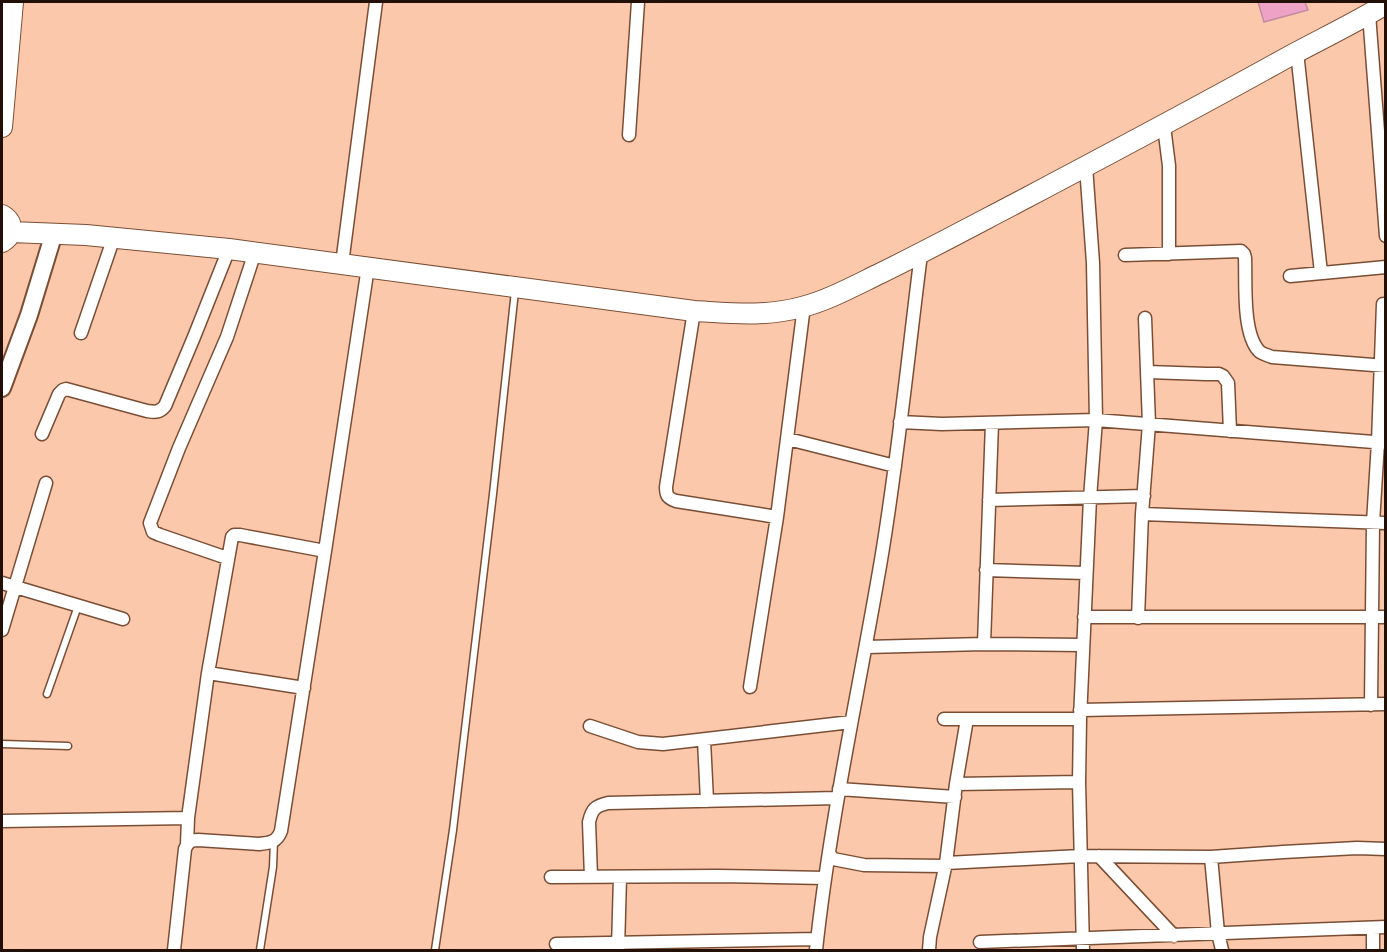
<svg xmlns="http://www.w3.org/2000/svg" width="1387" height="952" font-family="Signika,sans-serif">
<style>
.building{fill:#eea2c6;stroke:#c18ca4;stroke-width:1.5}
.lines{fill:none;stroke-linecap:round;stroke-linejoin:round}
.lane-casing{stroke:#7a4e34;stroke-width:9}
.street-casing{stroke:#7a4e34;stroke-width:15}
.secondary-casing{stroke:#7a4e34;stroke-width:20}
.primary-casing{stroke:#7a4e34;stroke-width:22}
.lane{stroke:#fff;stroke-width:6}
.street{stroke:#fff;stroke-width:12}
.secondary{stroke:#fff;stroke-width:16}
.primary{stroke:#fff;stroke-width:20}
</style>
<rect width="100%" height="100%" fill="#fcc8ab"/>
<path class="building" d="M1258 2H1305L1308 10 1264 22Z"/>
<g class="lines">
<g class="lane-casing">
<path id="lane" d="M47 694 78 606
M2 744 68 746
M260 950 273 867 274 841
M435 950 453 830 493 494 515 291"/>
</g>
<g class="street-casing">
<path id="street" d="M1369 14 1386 236
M1297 52 1321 273
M1164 126 1169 166V254
M629 135 638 2
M1125 255 1241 251 1244 254 1245 258C1246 282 1242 333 1259 351 1262 354 1267 355 1272 357L1386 366
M342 264 376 2
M1290 276 1386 267
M694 311 666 487C666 496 668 498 676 501L777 517
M81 333 114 237
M1148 372 1206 374H1219L1223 376 1228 383 1230 431
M900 422 942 424 1096 420 1386 443
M42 434 59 394 63 390 66 389 147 411C155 412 159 413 165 406L194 337 229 249
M788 439 895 466
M989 500 1144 496
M1142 514 1386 523
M227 558 160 535 153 532 150 523 179 448 227 337 255 252
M986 570 1086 573
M2 583 123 619
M1084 617H1386
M1138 618 1142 514 1149 424 1145 318
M2 630 46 483
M984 644 992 423
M866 647 984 644 1082 645
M208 673 304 688
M750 687 777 517 804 306
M1371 705 1373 523 1378 442 1383 304
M1080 710 1386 704
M944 719H1080
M590 726 638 742 663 744 851 722
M704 740 707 801
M956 784 1079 782
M839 789 955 797
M2 821 188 818
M187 845 188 818 208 673 232 537 234 535H240L325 551
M829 853 833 859 864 865 945 866 946 863 1081 856 1211 857 1283 852 1357 848 1386 849
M1099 856 1174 936
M1211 857 1218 933 1222 950
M551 877 718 876 825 878
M591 877 589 822C592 809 595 806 608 803L837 798
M1373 928V950
M980 942 1386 927
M556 944 817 939
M618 949 620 877
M174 950 185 849C188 842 191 840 198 840L259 844C270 843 277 842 281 831L325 551 368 267
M816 950C830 819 859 690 881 560 898 459 908 356 921 254
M929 950 930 937 946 863 956 784 967 719
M1083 950 1079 782 1080 719 1090 498 1096 420 1093 263 1086 166"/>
</g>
<g class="secondary-casing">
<path id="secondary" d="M2 388 29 315 54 233"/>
</g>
<g class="primary-casing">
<path id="primary" d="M2 127 13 2
M2 215C14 222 14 235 2 242
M11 232 86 235 229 249 694 311C731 313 765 317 802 307 829 300 856 285 881 273 930 249 978 223 1026 198 1113 152 1200 106 1286 58 1319 40 1353 24 1386 4"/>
</g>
<use href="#lane" class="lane"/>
<use href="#street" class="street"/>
<use href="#secondary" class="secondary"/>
<use href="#primary" class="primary"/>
</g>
<rect width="1387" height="952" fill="none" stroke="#221006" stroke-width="6"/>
</svg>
